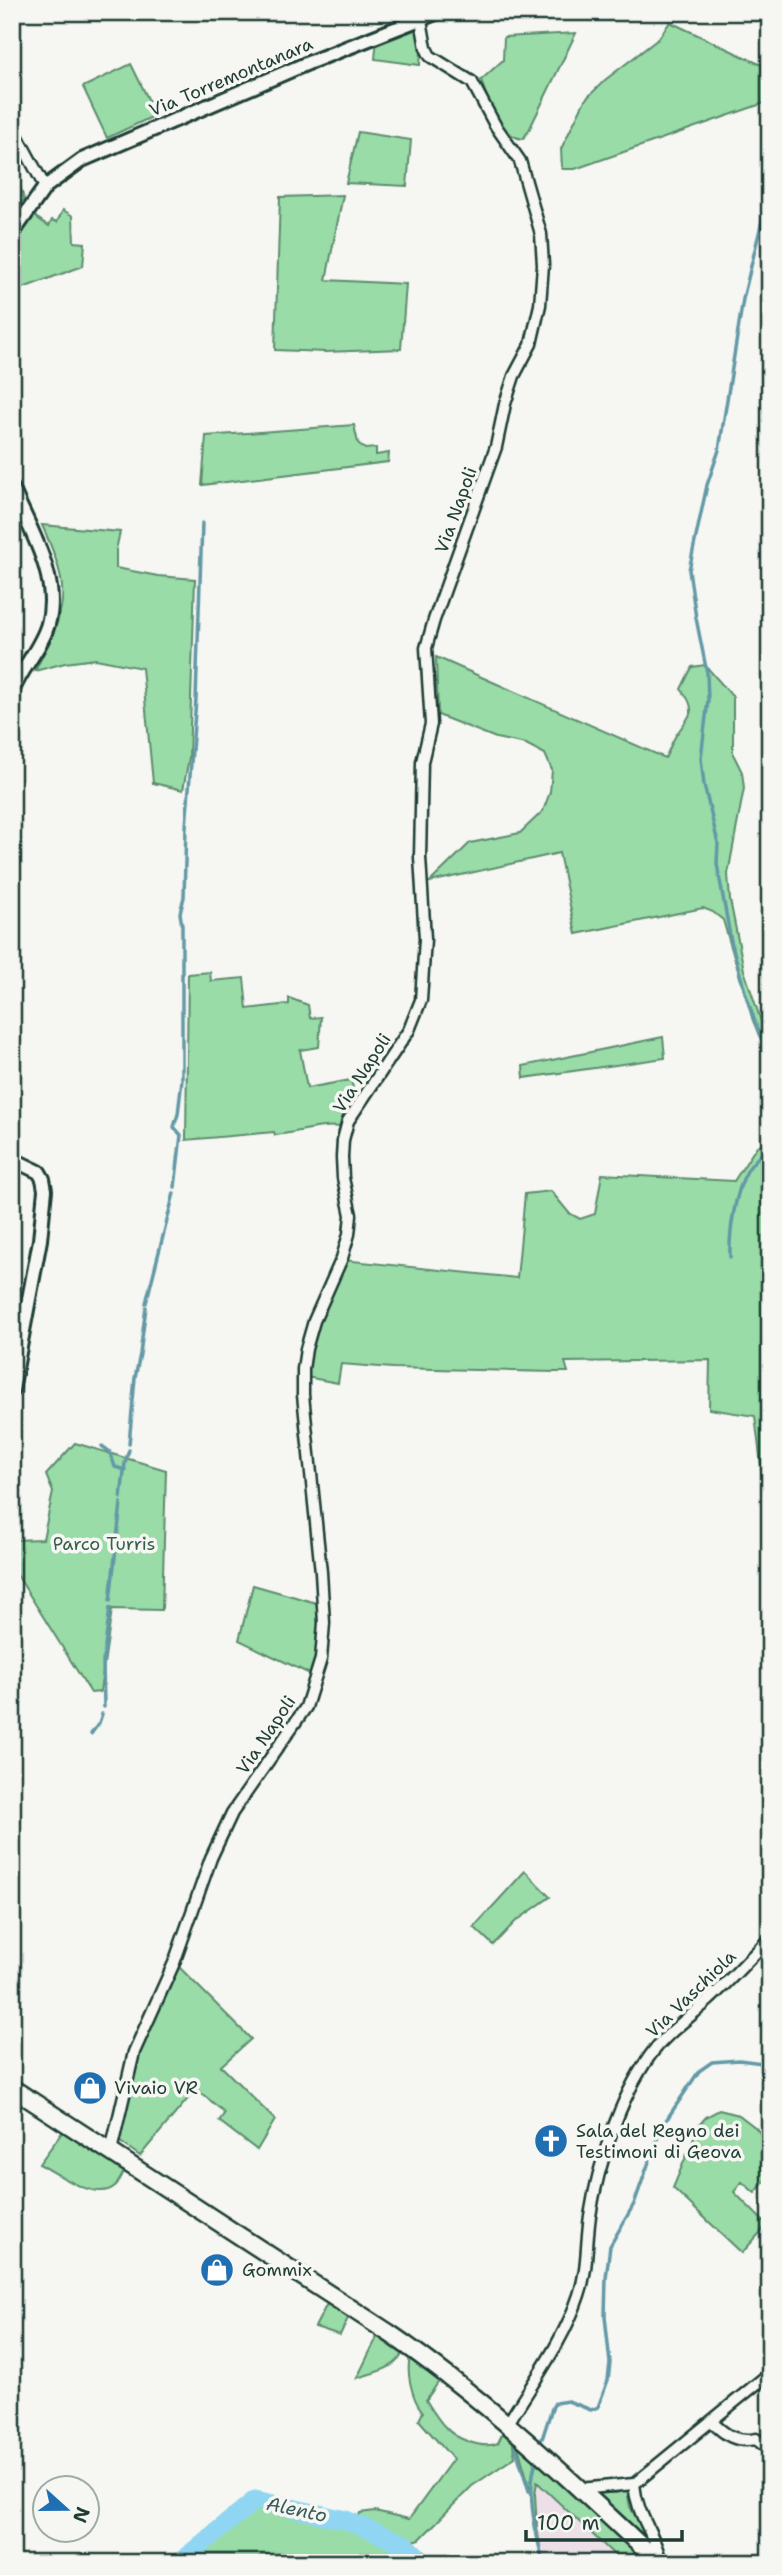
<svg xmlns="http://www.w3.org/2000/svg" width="782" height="2575" font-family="'Shantell Sans',sans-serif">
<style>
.built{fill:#ecdfe7}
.green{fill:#99dca7;stroke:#5c8c6e;stroke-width:2}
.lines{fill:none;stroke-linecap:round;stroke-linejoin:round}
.stream{stroke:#6399a6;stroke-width:3.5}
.river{stroke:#90d6f2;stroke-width:19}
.minor-casing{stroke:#1f3d34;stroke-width:15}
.tertiary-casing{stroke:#1f3d34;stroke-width:18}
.primary-casing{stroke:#1f3d34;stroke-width:21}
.minor{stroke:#f6f6f2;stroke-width:10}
.tertiary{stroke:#f6f6f2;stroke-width:12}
.primary{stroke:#f6f6f2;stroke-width:16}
.labels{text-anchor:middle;stroke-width:7;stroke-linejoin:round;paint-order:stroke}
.street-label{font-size:18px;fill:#1f3d34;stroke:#f6f6f2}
.park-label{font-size:18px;fill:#375d4b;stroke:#f6f6f2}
.poi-label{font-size:18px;fill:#1f3d34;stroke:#f6f6f2;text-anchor:start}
.water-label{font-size:19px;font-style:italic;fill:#365c5a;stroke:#f6f6f2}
</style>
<rect width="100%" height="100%" fill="#f6f6f2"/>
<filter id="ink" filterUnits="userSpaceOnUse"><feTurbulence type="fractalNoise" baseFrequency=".0143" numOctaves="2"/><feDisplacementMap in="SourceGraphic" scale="14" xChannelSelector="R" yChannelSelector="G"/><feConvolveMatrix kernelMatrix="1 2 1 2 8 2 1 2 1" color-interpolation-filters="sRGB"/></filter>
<g filter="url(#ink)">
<path class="built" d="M537 2482 600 2541 623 2563H545L537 2528 535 2494Z"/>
<path class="green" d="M670 22 770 69V101L575 169H562L561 149 585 100 605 80 658 39Z
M415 26C423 37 421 51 420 65L375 59 377 38Z
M576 33 529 130 523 139C499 137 488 101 481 80L503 60 504 37Z
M131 64 156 115 107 138 83 87Z
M358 132 411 140 407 186 346 183Z
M18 180 24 199 12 220V193Z
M343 195 326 280 406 284 401 349 326 352 275 350 280 197Z
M63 210 73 216 74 242 85 243 83 266 12 292V244L31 214 49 226 52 220 57 222Z
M354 425 358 443 365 449 376 448V455L389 453 388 462 202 485 206 436Z
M42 525 120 532 116 550V568L158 576 195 579 189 758 183 790 153 783 142 668 96 659 65 663 35 671C68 606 72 592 42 525Z
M436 657 665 758C669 751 671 744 675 737 687 716 701 714 681 689L692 667 705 665 733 697V754L742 772 744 788 728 874 730 900 744 970 764 1030 770 1029V1060L753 1021 723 920 713 912 703 908 576 934 559 853 430 882 470 843 520 833 543 811 550 792 552 770 545 754 526 744 496 738 438 715Z
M210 972 211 981 244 978 247 1009 289 1004V998L308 1005 310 1018 321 1017 319 1047 300 1050 307 1088 351 1080 355 1095 342 1127C324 1124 295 1133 275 1135L274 1132 186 1140 188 974Z
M663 1037 665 1058 524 1078 523 1066Z
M770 1140V1539L755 1416 709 1409 710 1360 565 1362 568 1372H556L393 1368 341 1364 338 1383 306 1377 312 1332 343 1260 517 1278 525 1194 551 1191 569 1213 580 1219 595 1214 602 1174 734 1181 757 1146Z
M75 1443 166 1470 162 1610 112 1609 100 1692 91 1693 12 1567V1540L43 1539 53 1492 46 1475Z
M253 1585 320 1604V1643L314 1676 239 1640Z
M525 1871 550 1897 515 1922 493 1945 474 1927Z
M176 1964 251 2039 221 2066 275 2120 257 2150 219 2121 224 2114 223 2111 196 2089 140 2156 119 2141 139 2050Z
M719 2110 739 2115 756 2128 770 2146V2175L755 2193 742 2182 734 2192 767 2225 742 2253 673 2188 699 2125 706 2117Z
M66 2127 126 2167C123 2173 120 2182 115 2186 96 2203 57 2173 39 2164Z
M329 2300 350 2314 340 2335 315 2327Z
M379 2333 404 2350C398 2369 375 2372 357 2378Z
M412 2353 442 2377 426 2400C432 2410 438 2420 446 2428 456 2439 483 2450 498 2443L504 2430 512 2438 515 2457 472 2486 420 2539 413 2541 437 2563H186L222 2535 251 2508 272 2506 363 2529 399 2545 406 2543 357 2521 360 2513 375 2511 409 2519 453 2459 419 2420 423 2412C412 2400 404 2368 412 2353Z
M516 2440 536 2459 531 2482 537 2460 647 2563H623L537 2482 535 2494 537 2528 543 2563 534 2520 531 2492Z
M627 2490 630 2507 650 2541 597 2492 616 2493Z"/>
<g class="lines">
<path class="stream" d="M770 188 743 299 719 450 707 485 689 570 696 618 707 673 708 700 701 758 704 785 718 843 717 864 731 941 745 992 759 1034 770 1055
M175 1187 181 1135 174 1127 178 1114 182 1080V926L180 913 184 897 186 827 196 699 202 523
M730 1257C729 1233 735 1192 747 1171 753 1161 762 1153 770 1146
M146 1303 174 1193
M129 1444 135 1378 140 1354 146 1307
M102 1446 110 1452 115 1467 125 1470
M121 1498 125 1463 129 1450
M110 1601 121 1503
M104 1707 103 1662 110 1608
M91 1734 99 1723 102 1714
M542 2439 552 2408 555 2403 568 2401 591 2410 598 2407 608 2380 610 2363 605 2316 606 2278 610 2246 634 2204 661 2128 699 2071 712 2062 739 2060 770 2064
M515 2446 529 2491
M536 2460C526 2496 535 2527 543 2563"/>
<path class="river" d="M179 2563 255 2500 346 2520 406 2545 424 2563"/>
<g class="minor-casing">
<path id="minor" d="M12 126 45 187
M111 2151 134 2052 174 1963 211 1858 232 1813 306 1707 321 1659 324 1623 321 1572 303 1395V1369L306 1349 314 1321 342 1258 349 1234 351 1215 343 1178 342 1157 343 1140 348 1121 409 1030 421 1000 425 939 420 857 422 762 431 724 426 648 434 620 496 447 505 404 514 376 531 344 540 305 543 265 541 234 520 161 495 125 472 82 430 56 426 48 421 20
M711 2421C725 2435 736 2443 756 2439L770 2450
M507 2425C532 2383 564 2341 579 2295 588 2269 586 2243 590 2216 598 2165 619 2100 649 2057 665 2034 689 2018 710 1999 731 1979 750 1958 770 1938
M634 2484C637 2518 655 2532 661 2563
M579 2489 634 2484 770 2373"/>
</g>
<g class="tertiary-casing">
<path id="tertiary" d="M12 234 45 187 82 160 308 63 438 12
M12 488C29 528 61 578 48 624 41 649 21 668 12 692
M12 1159 39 1172 43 1179 45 1190 40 1240 12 1390"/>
</g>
<g class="primary-casing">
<path id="primary" d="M12 2088 389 2333C487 2400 573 2482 659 2563"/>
</g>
<use href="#minor" class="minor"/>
<use href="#tertiary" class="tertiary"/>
<use href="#primary" class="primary"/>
</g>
</g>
<defs>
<g id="shop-disc" transform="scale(1.75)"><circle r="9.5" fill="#1f6fb2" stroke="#f6f6f2"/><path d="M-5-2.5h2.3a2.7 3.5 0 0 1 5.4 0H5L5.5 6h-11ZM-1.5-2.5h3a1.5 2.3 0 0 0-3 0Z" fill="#fff"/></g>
<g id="church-disc" transform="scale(1.75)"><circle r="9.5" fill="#1f6fb2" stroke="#f6f6f2"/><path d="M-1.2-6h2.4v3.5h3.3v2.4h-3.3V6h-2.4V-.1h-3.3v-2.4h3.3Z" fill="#fff"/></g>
</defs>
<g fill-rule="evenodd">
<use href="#shop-disc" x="90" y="2088"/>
<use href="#church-disc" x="551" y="2141"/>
<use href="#shop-disc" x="217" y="2270"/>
</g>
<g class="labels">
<g class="street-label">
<text transform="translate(231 77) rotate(-23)" y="6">Via Torremontanara</text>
<text transform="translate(456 510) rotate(-70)" y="6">Via Napoli</text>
<text transform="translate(362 1073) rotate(-57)" y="6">Via Napoli</text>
<text transform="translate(266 1735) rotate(-56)" y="6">Via Napoli</text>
<text transform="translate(691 1994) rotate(-44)" y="6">Via Vaschiola</text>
</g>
<g class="park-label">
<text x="104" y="1550">Parco Turris</text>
</g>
<g class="poi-label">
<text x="114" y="2094">Vivaio VR</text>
<text x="576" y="2137">Sala del Regno dei<tspan x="576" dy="21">Testimoni di Geova</tspan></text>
<text x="242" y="2276">Gommix</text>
</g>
<g class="water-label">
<text transform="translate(297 2509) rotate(12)" y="7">Alento</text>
</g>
</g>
<rect width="782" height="2575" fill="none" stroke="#f6f6f2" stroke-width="42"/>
<rect x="21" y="21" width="740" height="2533" fill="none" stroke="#1f3d34" stroke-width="2.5" filter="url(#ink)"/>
<g transform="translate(66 2509) rotate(111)"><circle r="33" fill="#f6f6f2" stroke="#a0aca6" stroke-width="2"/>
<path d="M0-5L12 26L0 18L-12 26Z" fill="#1f6fb2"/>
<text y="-10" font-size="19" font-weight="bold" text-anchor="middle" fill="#1f3d34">N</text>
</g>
<path d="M526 2530v10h156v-10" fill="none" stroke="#1f3d34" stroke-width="3.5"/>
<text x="537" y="2530" font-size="21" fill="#1f3d34" stroke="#f6f6f2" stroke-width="5" paint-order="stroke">100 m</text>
</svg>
